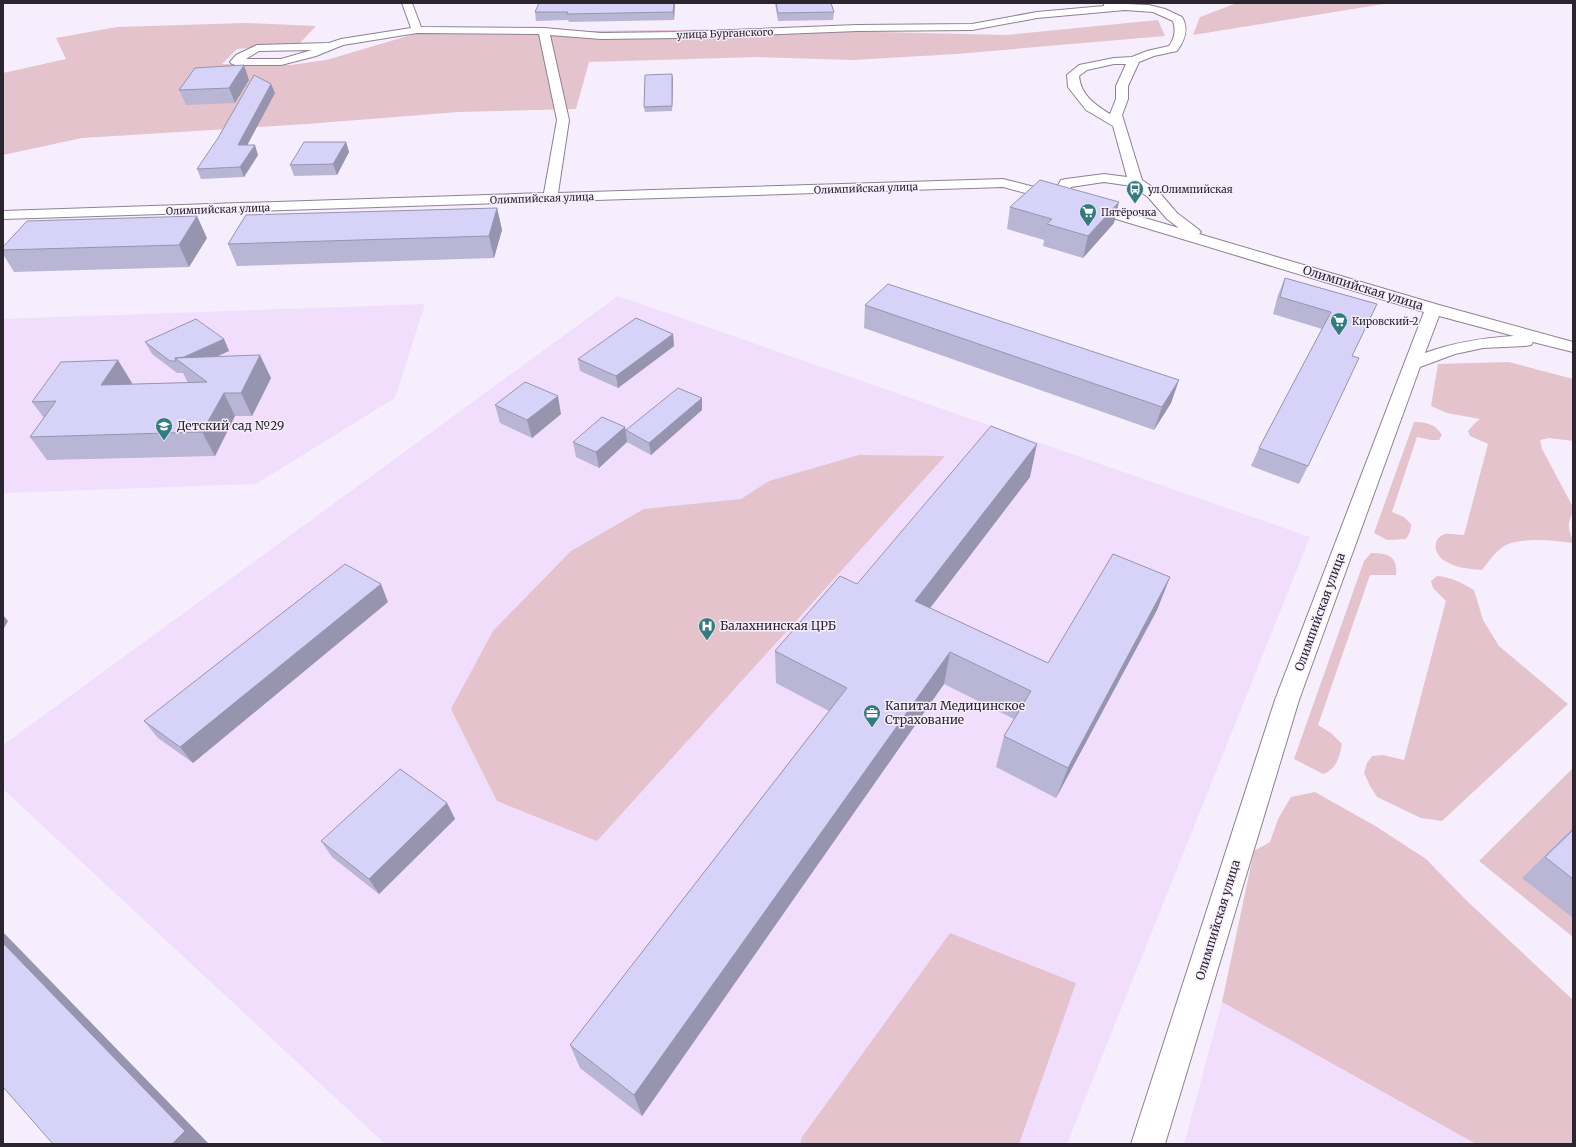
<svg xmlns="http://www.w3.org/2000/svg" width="1576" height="1147" font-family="Merriweather,serif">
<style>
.built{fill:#f1defd}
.green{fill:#e4c3cc}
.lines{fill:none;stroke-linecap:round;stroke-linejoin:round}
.minor-casing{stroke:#8e8096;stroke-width:2}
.minor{fill:#fff;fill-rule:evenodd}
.wall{fill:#b9b5d5}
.shaded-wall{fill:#9694ae}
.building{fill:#d7d3f8;stroke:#9694ae}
.labels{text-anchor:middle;stroke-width:3;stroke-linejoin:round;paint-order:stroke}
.far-street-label{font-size:10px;fill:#2a252e;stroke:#f7eefd}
.far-poi-label{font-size:10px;fill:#2a252e;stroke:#f7eefd;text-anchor:start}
.street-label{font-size:12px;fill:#2a252e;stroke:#f7eefd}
.poi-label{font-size:12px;fill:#2a252e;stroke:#f7eefd;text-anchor:start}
</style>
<rect width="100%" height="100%" fill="#f7eefd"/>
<path class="built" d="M618 296 1310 537 1067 1144H385L3 789V745Z
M425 304 395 398 256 484 3 493V319Z
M1222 1002 1476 1144H1184Z"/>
<path class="green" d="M1237 3H1390L1193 35 1200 17Z
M1158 20 1165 36 956 54 853 60 757 57 589 62 576 109 459 112 307 124 82 138 3 155V73L66 59 56 38 117 27 246 23 316 26 300 43 237 49 222 64 291 65 326 60 418 33 753 29 1007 35Z
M1509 362 1573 379V441L1549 438 1540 440 1542 449 1573 507C1573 515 1570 517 1569 523 1568 531 1572 536 1573 543 1553 541 1528 537 1508 544 1498 548 1489 561 1482 570 1469 569 1456 568 1445 561 1434 555 1431 539 1445 534 1450 533 1458 535 1464 535L1488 444 1470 436 1468 431 1474 424 1480 419 1447 413 1431 406 1438 364Z
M1414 422C1427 422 1435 424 1442 435L1439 440H1431L1417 437 1392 512 1404 517 1411 524 1410 532 1406 539 1387 540 1374 533Z
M859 455 945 456 597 841 497 801 451 709 493 631 571 551 644 509 741 499 769 481Z
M1371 553C1388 553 1398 556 1396 575H1370L1318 725 1331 733 1342 744C1339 758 1337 769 1323 774L1294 759 1364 561Z
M1437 576C1451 577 1462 583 1474 590L1483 620 1499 646 1568 704 1442 821 1421 818 1377 797 1370 786 1364 773 1367 763 1372 756 1383 755 1404 760 1446 601 1433 588 1431 581Z
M1573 768V937L1479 861Z
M1315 792 1377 827 1426 859 1466 900 1573 1000V1144H1476L1222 1002 1254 851 1270 842 1278 819 1291 797Z
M950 933 1076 983 1019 1144H800L802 1137Z"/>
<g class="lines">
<g class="minor-casing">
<path id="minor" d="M402 3H412L421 27 544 28 601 33 679 32 857 25 972 24 1037 12 1104 6V3L1149 5 1165 9 1182 17C1189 29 1185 40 1177 51L1154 56 1139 62 1128 86V99L1122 115 1142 180 1158 191 1177 213 1198 229 1201 232 1199 234 1439 305 1573 342V352L1533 342 1531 345 1525 346 1483 348 1455 354 1420 367 1299 700 1165 1144H1131L1275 700 1424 312 1073 206 1003 187 3 219V211L544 193 557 120 539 34 417 33 343 45 316 56 281 65H236L232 64 230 62 236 55 257 45 329 43 341 39 411 28ZM1125 10 1153 12 1173 21C1176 30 1175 38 1169 46L1147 51 1132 57 1114 58 1079 65 1067 75 1068 87 1086 110 1113 126 1127 177 1104 174 1066 179 1061 180 1054 192 1003 179 558 193 569 120 550 35 601 39 679 38 857 31 972 30 1037 18ZM312 50 281 59H246L259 51ZM1114 64H1126L1116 86V99L1110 114C1094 104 1081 95 1079 76L1087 70ZM1104 182 1132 186 1148 197 1167 219 1179 228 1083 200 1069 191 1071 187ZM1439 316 1514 336C1482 338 1455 342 1425 353Z"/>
</g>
<use href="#minor" class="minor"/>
</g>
<path class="wall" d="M675 3 674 20 569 22 568 20 536 21 535 12Z
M775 3H831L834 12 833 20 778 21Z
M673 79 672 111 645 112 644 107Z
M249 80 235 103 186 105 179 90Z
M275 93 247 145 258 155 244 177 201 179 197 169Z
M346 142 349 152 337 175 294 176 290 165Z
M1010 207 1114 223 1083 258 1043 246 1044 240 1007 229Z
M497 208 502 230 494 258 237 266 228 244Z
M207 238 189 267 14 272 3 254V247Z
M1285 278 1377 304 1352 356 1308 466 1299 484 1251 466 1259 448 1322 329 1273 314 1278 295Z
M865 305 1179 380 1171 403 1154 430 864 328Z
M673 334 674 346 618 388 580 371 578 359Z
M224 339 229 351 217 356 271 378 252 416H235L215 456 47 460 30 437 44 418 32 402 132 383 131 384 189 383 187 381 183 373H177L152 354 145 342Z
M495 405 561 414 532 438 500 423Z
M702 410 651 455 627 442 599 468 576 457 573 442 625 427 626 430Z
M1030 477 930 608 1048 663 1170 577 1157 610 1056 798 996 767 1004 736 1014 719 944 684 642 1116 580 1068 570 1045 829 711 776 683 775 651 857 584Z
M388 602 193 763 158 738 144 721Z
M447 803 455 819 379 894 332 857 321 841Z
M1573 828V918L1522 878Z"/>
<path class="shaded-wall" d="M674 3H675L674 20 673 12Z
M244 65 249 80 235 103 229 88Z
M672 74 673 79 672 111Z
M271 84 275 93 242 155 238 145Z
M346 142 349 152 337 175 333 164Z
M255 145 258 155 244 177 240 167Z
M1119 202 1114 223 1083 258 1088 236Z
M497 208 502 230 494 258 489 236Z
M197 216 207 238 189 267 179 245Z
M673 334 674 346 618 388 616 376Z
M224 339 229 351 190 369 178 360Z
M260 355 271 378 252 416 241 393Z
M118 360 132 383 115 408 101 385Z
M1179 380 1171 403 1154 430 1162 407Z
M224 393 235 416 215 456 202 432Z
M558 396 561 414 532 438 527 420Z
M702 398V410L651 455 649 443Z
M625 427 627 442 599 468 596 452Z
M1037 444 1030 477 911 633 915 601Z
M1170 577 1157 610 1056 798 1068 768Z
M381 584 388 602 193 763 180 747Z
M3 615 8 621 3 630Z
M950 652 944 684 642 1116 634 1095Z
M447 803 455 819 379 894 369 879Z
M3 932 209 1144H172L3 943Z"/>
<path class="building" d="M539 3H674L673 12 567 14 568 12H535Z
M776 3H831L834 12 778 13Z
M244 65 229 88 179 90 195 68Z
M672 74V106L644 107 645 75Z
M254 75 271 84 238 145H255L240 167 197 169 218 138Z
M304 142H346L333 164 290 165Z
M1040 180 1119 202 1088 236 1047 224 1052 219 1010 207Z
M497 208 489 236 228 244 246 215Z
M197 216 179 245 3 250V247L27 221Z
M1285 278 1377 304 1352 356 1359 358 1308 466 1259 448 1331 312 1280 297Z
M888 284 1179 380 1162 407 865 305Z
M636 318 673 334 616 376 578 359Z
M196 319 224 339 184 357 175 358 176 361H170L145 342Z
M260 355 241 393H224L202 432 30 437 56 401 32 402 61 362 118 360 101 385 207 382 175 358Z
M525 382 558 396 527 420 495 405Z
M678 388 702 398 649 443 626 430Z
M602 417 625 427 596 452 573 442Z
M991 426 1037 444 915 601 1048 663 1113 554 1170 577 1068 768 1004 736 1031 691 950 652 634 1095 570 1045 847 688 775 651 840 576 857 584Z
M345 564 381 584 180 747 144 721Z
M400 769 447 803 369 879 321 841Z
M1573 830V879L1545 857Z
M3 943 185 1131 172 1144H53L3 1087Z"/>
<defs>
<g id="bus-pin" transform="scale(0.9)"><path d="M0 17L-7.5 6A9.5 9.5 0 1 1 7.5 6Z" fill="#337c7d" stroke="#f7eefd"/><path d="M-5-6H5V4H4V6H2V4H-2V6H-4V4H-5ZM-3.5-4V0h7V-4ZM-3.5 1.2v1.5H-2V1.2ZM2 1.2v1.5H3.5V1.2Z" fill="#fff"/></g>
<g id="supermarket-pin" transform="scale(0.9)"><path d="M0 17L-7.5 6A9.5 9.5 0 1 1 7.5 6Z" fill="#337c7d" stroke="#f7eefd"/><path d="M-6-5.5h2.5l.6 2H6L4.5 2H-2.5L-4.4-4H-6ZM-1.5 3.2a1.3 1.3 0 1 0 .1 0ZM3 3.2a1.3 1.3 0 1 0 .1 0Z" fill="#fff"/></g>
<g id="school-pin" transform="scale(0.9)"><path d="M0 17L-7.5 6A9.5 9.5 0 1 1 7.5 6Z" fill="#337c7d" stroke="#f7eefd"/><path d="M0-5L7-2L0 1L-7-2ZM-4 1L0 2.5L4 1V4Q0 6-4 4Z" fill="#fff"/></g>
<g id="hospital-pin" transform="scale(0.9)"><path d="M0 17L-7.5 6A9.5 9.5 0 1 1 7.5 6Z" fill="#337c7d" stroke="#f7eefd"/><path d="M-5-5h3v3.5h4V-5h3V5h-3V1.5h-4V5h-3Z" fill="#fff"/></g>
<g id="office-pin" transform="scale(0.9)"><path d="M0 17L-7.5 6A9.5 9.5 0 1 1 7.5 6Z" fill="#337c7d" stroke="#f7eefd"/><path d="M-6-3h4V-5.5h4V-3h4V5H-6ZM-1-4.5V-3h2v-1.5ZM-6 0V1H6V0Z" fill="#fff"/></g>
</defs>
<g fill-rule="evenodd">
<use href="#bus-pin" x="1135" y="189"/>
<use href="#supermarket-pin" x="1088" y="212"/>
<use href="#supermarket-pin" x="1339" y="321"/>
<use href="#school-pin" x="164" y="426"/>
<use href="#hospital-pin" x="707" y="626"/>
<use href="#office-pin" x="872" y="713"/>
</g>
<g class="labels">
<g class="far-street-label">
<text transform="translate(725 33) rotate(-2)" y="4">улица Бурганского</text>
<text transform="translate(866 188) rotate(-2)" y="4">Олимпийская улица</text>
<text transform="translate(542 198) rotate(-2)" y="4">Олимпийская улица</text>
<text transform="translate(218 209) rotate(-2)" y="4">Олимпийская улица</text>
</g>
<g class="far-poi-label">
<text x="1148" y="193">ул.Олимпийская</text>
<text x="1101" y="216">Пятёрочка</text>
<text x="1352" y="325">Кировский-2</text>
</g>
<g class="street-label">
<text transform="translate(1363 288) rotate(17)" y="4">Олимпийская улица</text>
<text transform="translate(1320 612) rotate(-70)" y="4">Олимпийская улица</text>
<text transform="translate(1218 920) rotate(-73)" y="4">Олимпийская улица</text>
</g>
<g class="poi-label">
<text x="177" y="430">Детский сад №29</text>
<text x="720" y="630">Балахнинская ЦРБ</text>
<text x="885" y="710">Капитал Медицинское<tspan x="885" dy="14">Страхование</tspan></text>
</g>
</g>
<rect width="1576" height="1147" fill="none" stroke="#2a252e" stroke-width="8"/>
</svg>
